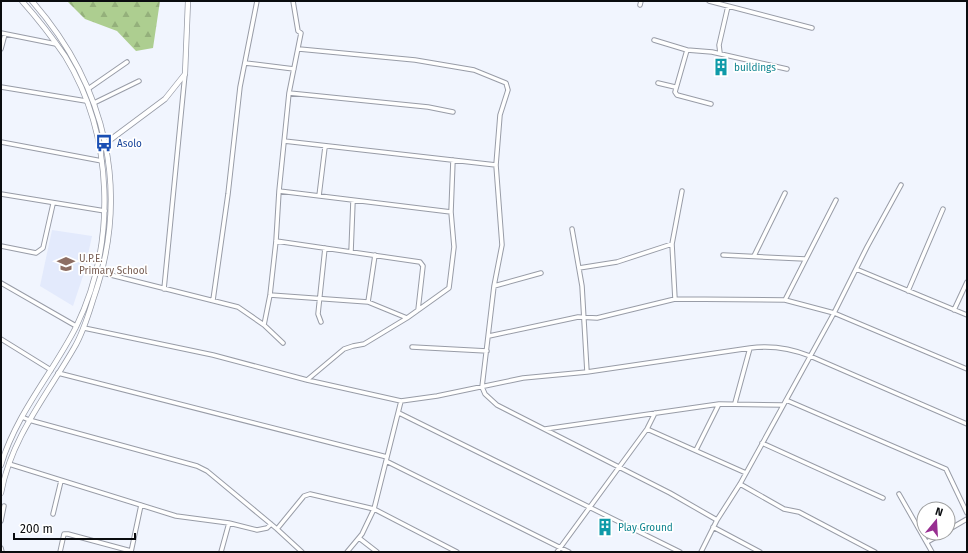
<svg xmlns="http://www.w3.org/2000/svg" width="968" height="553" font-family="'Fira Sans',sans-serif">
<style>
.built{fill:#e3eafc}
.forest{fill:url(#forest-firs)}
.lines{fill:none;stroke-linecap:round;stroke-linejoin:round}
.minor-casing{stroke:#989ca7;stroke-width:5.5}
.tertiary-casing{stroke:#989ca7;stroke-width:6}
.minor{stroke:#fff;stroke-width:3.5}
.tertiary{stroke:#fff;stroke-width:4.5}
.labels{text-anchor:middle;stroke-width:3.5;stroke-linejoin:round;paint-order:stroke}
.culture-label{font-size:10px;fill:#0d838f;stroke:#fff;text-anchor:start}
.transit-label{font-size:10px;fill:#164399;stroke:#fff;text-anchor:start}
.education-label{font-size:10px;fill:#785e54;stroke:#fff;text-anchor:start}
</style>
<defs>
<pattern id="forest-firs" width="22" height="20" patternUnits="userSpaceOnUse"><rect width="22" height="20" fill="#adce90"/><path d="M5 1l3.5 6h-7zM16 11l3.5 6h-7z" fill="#94b07b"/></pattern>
</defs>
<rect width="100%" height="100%" fill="#f1f5fe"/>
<path class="built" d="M52 230 92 236 84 273 73 306 40 286Z"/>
<path class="forest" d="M67 1H160L153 48 136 51 117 31 85 19Z"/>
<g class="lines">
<g class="minor-casing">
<path id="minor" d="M709 1 812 28
M640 5 641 1
M1 33 56 44
M654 40 687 50
M1 49 5 34
M299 49 415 60 474 70 506 83 508 90 500 115 496 165 502 245 494 286 482 387 485 394 497 405 670 493 717 520
M720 53 719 45 728 6
M245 63 294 69
M658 83 675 87
M1 87 86 101
M88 89 127 62
M289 93 428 107 453 112
M94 103 139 81
M711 104 677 95 675 92 687 50 712 52 787 69
M284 141 496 165
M1 142 102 161
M279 191 451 212
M1 194 105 211
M319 196 325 147
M572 229 582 286 587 372
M276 241 420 262 423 266 418 310
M1 246 36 253 43 248 53 204
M351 252 353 201
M723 255 805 259
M754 256 785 193
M579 268 617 262 672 244
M856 269 967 315
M103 273 238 307 264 325 283 343
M1 283 76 326
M494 286 541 273
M164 289 185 74
M908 291 943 209
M270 295 368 302 407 318
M675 299 672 244 682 191
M213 300 228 194 240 87 257 1
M785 300 836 200
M368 302 375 255
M954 310 967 282
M321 322 318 314 325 248
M264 325 270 295 276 241 279 191 289 93 301 33 298 31 293 1
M84 328 213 355 307 380 401 401 437 396 523 378 587 372 750 348C772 345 790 348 810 356L967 424
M489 336 578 317 597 318 675 299 785 300 834 313 967 369
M1 339 51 370
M412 347 487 351
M58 373 387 457
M307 380 344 349 353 346 364 344 407 318 449 288 454 247 451 212 453 160
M786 400 946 469 967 513
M735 403 750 348
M399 413 680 552
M22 417 29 420 197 466 207 471 277 529 302 552
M545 429 719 404 783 405
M647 429 746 473
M762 443 883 498
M696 450 719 404
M386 461 569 552
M9 464 176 516 229 523 257 530 267 528 271 524
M740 484 784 509 799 512 875 552
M899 494 932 552
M53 514 61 481
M1 521 4 506
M713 527 760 552
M277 529 304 496 310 494 374 509 457 552
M948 530 967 519
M359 538 377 552
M927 542 943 533
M1 548 2 552
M60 552 64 534H68L131 551
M131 552 141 505
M221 552 229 523
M347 552 362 534 374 509 401 401
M557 552 647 429 655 413
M701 552 717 520 740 484 834 313 867 247 901 185"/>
</g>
<g class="tertiary-casing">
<path id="tertiary" d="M106 143 165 99 185 74 188 1
M1 465C16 414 52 374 76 327 117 243 114 136 65 56 52 37 38 19 22 1
M1 493C11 438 47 395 74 348 83 333 88 316 93 300 131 192 107 87 32 1"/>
</g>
<use href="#minor" class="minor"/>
<use href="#tertiary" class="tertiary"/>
</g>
<defs>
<g id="building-bare" transform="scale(1.38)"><path d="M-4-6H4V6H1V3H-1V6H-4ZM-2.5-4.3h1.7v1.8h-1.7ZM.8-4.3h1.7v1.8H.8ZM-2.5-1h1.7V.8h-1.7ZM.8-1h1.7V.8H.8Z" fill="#0f9aa8" stroke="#fff" stroke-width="2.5" paint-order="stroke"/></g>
<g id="bus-bare" transform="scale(1.38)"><path d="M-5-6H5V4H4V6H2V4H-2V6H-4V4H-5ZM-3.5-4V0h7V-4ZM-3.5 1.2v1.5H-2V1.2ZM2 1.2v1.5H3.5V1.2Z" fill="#1a4fb4" stroke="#fff" stroke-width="2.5" paint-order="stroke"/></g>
<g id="school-bare" transform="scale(1.38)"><path d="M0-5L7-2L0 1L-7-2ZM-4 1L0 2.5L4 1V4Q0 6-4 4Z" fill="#8d6e63" stroke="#fff" stroke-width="2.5" paint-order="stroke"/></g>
</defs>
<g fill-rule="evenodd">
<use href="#building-bare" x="721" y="67"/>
<use href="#bus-bare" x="104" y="143"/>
<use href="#school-bare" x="66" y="264"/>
<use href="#building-bare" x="605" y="527"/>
</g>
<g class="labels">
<g class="culture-label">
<text x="734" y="71">buildings</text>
<text x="618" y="531">Play Ground</text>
</g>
<g class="transit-label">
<text x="117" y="147">Asolo</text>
</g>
<g class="education-label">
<text x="79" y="262">U.P.E.<tspan x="79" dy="12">Primary School</tspan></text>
</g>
</g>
<rect width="968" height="553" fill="none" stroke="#0a0c0f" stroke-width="4"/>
<g transform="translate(936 521) rotate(18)"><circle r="19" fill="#ffffff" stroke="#9d9e9f"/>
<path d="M0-3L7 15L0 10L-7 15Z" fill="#982e91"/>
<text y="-6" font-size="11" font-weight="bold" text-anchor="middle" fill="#0a0c0f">N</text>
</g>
<path d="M14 533v6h121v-6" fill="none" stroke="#0a0c0f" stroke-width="2"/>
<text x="20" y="533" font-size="12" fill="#0a0c0f" stroke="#ffffff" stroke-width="3" paint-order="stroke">200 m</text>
</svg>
